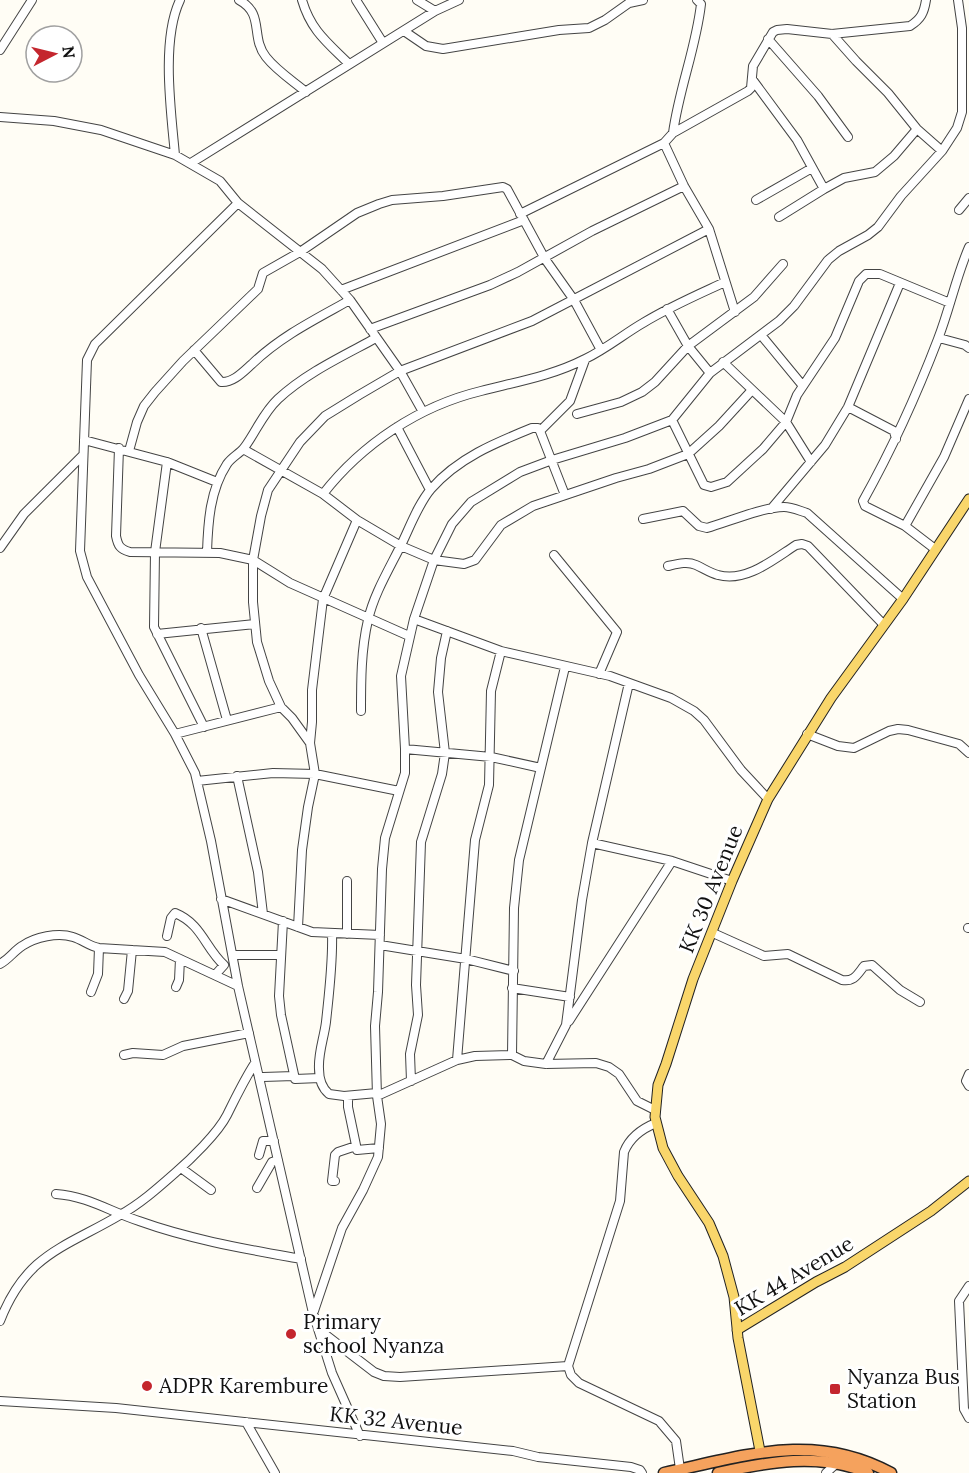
<svg xmlns="http://www.w3.org/2000/svg" width="969" height="1473" font-family="Lora,serif">
<style>
.lines{fill:none;stroke-linecap:round;stroke-linejoin:round}
.minor-casing{stroke:#444;stroke-width:10}
.major-casing{stroke:#222;stroke-width:11}
.highway-casing{stroke:#222;stroke-width:13}
.minor{stroke:#fff;stroke-width:8}
.major{stroke:#f9d66b;stroke-width:9}
.highway{stroke:#f5a25d;stroke-width:10}
.poi-dot{fill:#c4262e;stroke:#fff;stroke-width:2}
.labels{text-anchor:middle;stroke-width:6;stroke-linejoin:round;paint-order:stroke}
.street-label{font-size:21px;fill:#111;stroke:#fff}
.poi-label{font-size:21px;fill:#111;stroke:#fff;text-anchor:start}
</style>
<rect width="100%" height="100%" fill="#fffdf5"/>
<g class="lines">
<g class="minor-casing">
<path id="minor" d="M239 0C265 14 250 37 266 57 277 71 293 81 306 92
M302 0C311 31 328 43 349 64
M356 0 383 43
M417 0 435 11
M404 31 426 46 443 49 559 30 589 28 605 20 629 3 643 0
M832 34 856 61 888 93 917 129 942 151
M768 39 818 96 848 137
M0 50 32 0
M752 79 797 140 824 189
M0 117 54 121 101 130 175 155 220 181 238 203 95 344 87 360 80 551 87 577 139 675 175 734 195 773 211 841 238 986 313 1313 332 1373 360 1436
M673 133C679 89 696 48 701 4L697 0
M664 143 684 186 709 229 735 312
M175 155C171 111 161 40 180 0
M191 163 435 11 459 0
M756 200 812 168
M238 203 322 269 350 300 400 371 423 412
M959 210 969 198
M520 214 664 143 673 133 748 91 751 88 753 66 773 32 777 30 787 29 832 34 910 26C921 19 924 13 926 0
M779 217 824 189 844 178 875 172 894 156 917 129
M341 290 524 220
M667 309 688 346 710 373
M370 329 490 285 518 272 592 231 684 186
M761 335 803 386
M939 338 965 345 969 348
M194 350 221 382C233 383 243 372 252 364 281 336 316 319 350 300
M723 362 786 422 811 462
M848 407 894 431 896 439
M577 414 621 402 642 392 655 382 688 346 754 297 783 264
M672 420 704 485 711 487 727 482 763 449 786 422 797 395 835 338 859 281 866 274H880L950 303
M397 427 430 490
M540 431 570 401 585 360
M84 440 167 462 217 482
M119 448 116 536C118 546 120 549 130 552L220 553 253 560 290 583 409 636
M243 449 323 494 357 520 401 546 434 560 464 564 475 560 501 525 533 506 616 478 649 469 688 454 719 426 752 390
M129 451 137 422 144 406 155 392 183 361 258 289 263 273 300 252 357 213 379 204 392 200 443 196 503 187 507 189 545 259 574 300 601 350
M167 462 155 552 154 627 204 727
M323 494C362 444 419 406 481 391 516 382 552 376 585 359 606 349 624 334 643 323 669 307 697 295 725 282
M771 509 825 445 848 407 900 283
M643 519 683 511 699 526 707 528C728 522 763 507 784 507 792 507 800 511 807 513L903 599
M905 526 944 457 969 399
M0 548 24 514 83 455
M935 549 905 526 865 506 863 501C892 449 917 394 938 339 950 308 956 277 969 247
M207 552C208 522 210 490 227 464 232 457 239 454 244 448 256 432 263 413 278 399 306 373 343 356 376 338
M554 555 617 632 599 674
M668 566C677 564 687 561 696 565 703 568 710 573 718 575 746 583 774 559 796 545L802 544 808 546 883 624
M414 619 501 651 610 676 671 698 694 711 704 720 741 770 768 799
M201 628 227 720
M157 634 255 624
M361 711C361 681 361 650 368 620 374 593 391 566 403 541 411 524 419 503 431 489 458 458 495 443 532 428H538L540 431 565 495
M175 734 281 707
M807 734 838 746 854 748 889 731 898 729 908 730 959 744 969 753
M310 743 312 722V690L323 599 357 520
M405 749 491 757 541 768
M237 776 258 872 263 914
M197 781 273 773 315 774 399 791
M592 843 672 861 732 881
M221 899 312 932 380 935
M283 921 279 996 281 1015 295 1079 320 1078
M298 927 302 850 308 807 315 774 310 743 292 718 281 707 269 681 257 642 253 602V560L261 516 268 490 300 442 325 416 359 395 400 371 532 321 709 229
M968 928H969
M332 933C333 963 329 993 326 1022 324 1038 318 1053 319 1069 319 1079 322 1088 329 1094L344 1096 377 1093
M713 933 764 956 788 954 842 980C854 982 857 975 864 966L872 965 900 990 920 1002
M347 934V881
M167 936 171 918 175 913C202 924 205 948 224 965L215 975
M380 945 466 959 514 971
M233 955H281
M0 964C9 959 14 951 22 946 35 937 58 932 73 937 83 940 89 946 99 948L165 952 238 986
M176 987 179 980 180 959
M512 988 570 997
M91 992 98 974 99 948
M124 999 128 991 132 950
M569 1021 672 861
M124 1055 133 1053 163 1055 183 1046 249 1033
M512 1055 514 908 519 860 565 667
M457 1060 475 840 489 785 491 691 501 651
M546 1064 566 1025 582 900 592 843 629 683
M969 1074 966 1081 969 1086
M263 1077 294 1076
M411 1081 410 1054 418 1015 416 985 421 842 442 774 445 753 438 692 441 658 447 631
M348 1096V1107L357 1150 379 1148
M377 1096 457 1060 475 1056 512 1055 524 1061 546 1064 596 1063 609 1067 619 1074 637 1101 655 1110
M656 1123C641 1129 630 1137 624 1152L620 1201 568 1366 571 1375 579 1383 659 1421 676 1441 680 1469
M259 1155 263 1141H274
M181 1168 211 1190
M335 1181H332L335 1155 338 1152 356 1146
M257 1188 272 1162 278 1160
M56 1194C87 1196 111 1212 139 1221 192 1240 246 1249 301 1259
M969 1286 959 1301 964 1409 969 1418
M314 1311 342 1228 363 1190 378 1157 381 1124 377 1096 375 1026 378 992 382 869 385 838 405 773V749L401 676 414 619 434 560 452 524 471 502 520 472 552 460 625 438 672 420 710 373 779 321 794 306 828 260 839 251 868 235 878 227 901 196 942 151 957 128 962 112V28L958 0
M0 1321C26 1254 64 1248 120 1215 140 1204 158 1188 175 1173 190 1160 218 1133 227 1115 236 1097 244 1080 255 1063
M318 1329 374 1372 384 1376 400 1377 568 1366
M0 1401 116 1408 513 1451 538 1457 631 1467 640 1470 642 1473
M246 1422 275 1473
M826 1473 838 1462"/>
</g>
<g class="major-casing">
<path id="major" d="M737 1330 816 1282 845 1267 931 1211 969 1181
M760 1451 738 1338 734 1297 723 1256 709 1223 678 1176 663 1148 655 1117 658 1085 666 1064 693 979 732 881 768 799 831 698 903 599 969 499"/>
</g>
<g class="highway-casing">
<path id="highway" d="M664 1473C744 1456 814 1431 891 1473
M718 1473C767 1462 820 1452 868 1473"/>
</g>
<use href="#minor" class="minor"/>
<use href="#major" class="major"/>
<use href="#highway" class="highway"/>
</g>
<g class="poi-dot">
<circle cx="291" cy="1334" r="6"/>
<circle cx="147" cy="1386" r="6"/>
<rect x="829" y="1383" width="12" height="12" rx="3"/>
</g>
<g class="labels">
<g class="street-label">
<text transform="translate(711 889) rotate(-68)" y="7">KK 30 Avenue</text>
<text transform="translate(794 1276) rotate(-31)" y="7">KK 44 Avenue</text>
<text transform="translate(396 1421) rotate(6)" y="7">KK 32 Avenue</text>
</g>
<g class="poi-label">
<text x="303" y="1329">Primary<tspan x="303" dy="24">school Nyanza</tspan></text>
<text x="847" y="1384">Nyanza Bus<tspan x="847" dy="24">Station</tspan></text>
<text x="159" y="1393">ADPR Karembure</text>
</g>
</g>
<g transform="translate(54 54) rotate(83)"><circle r="28" fill="#ffffff" stroke="#a0a0a0" stroke-width="1.5"/>
<path d="M0-4.5L10 22L0 15L-10 22Z" fill="#c4262e"/>
<text y="-9" font-size="16" font-weight="bold" text-anchor="middle" fill="#111111">N</text>
</g>
</svg>
